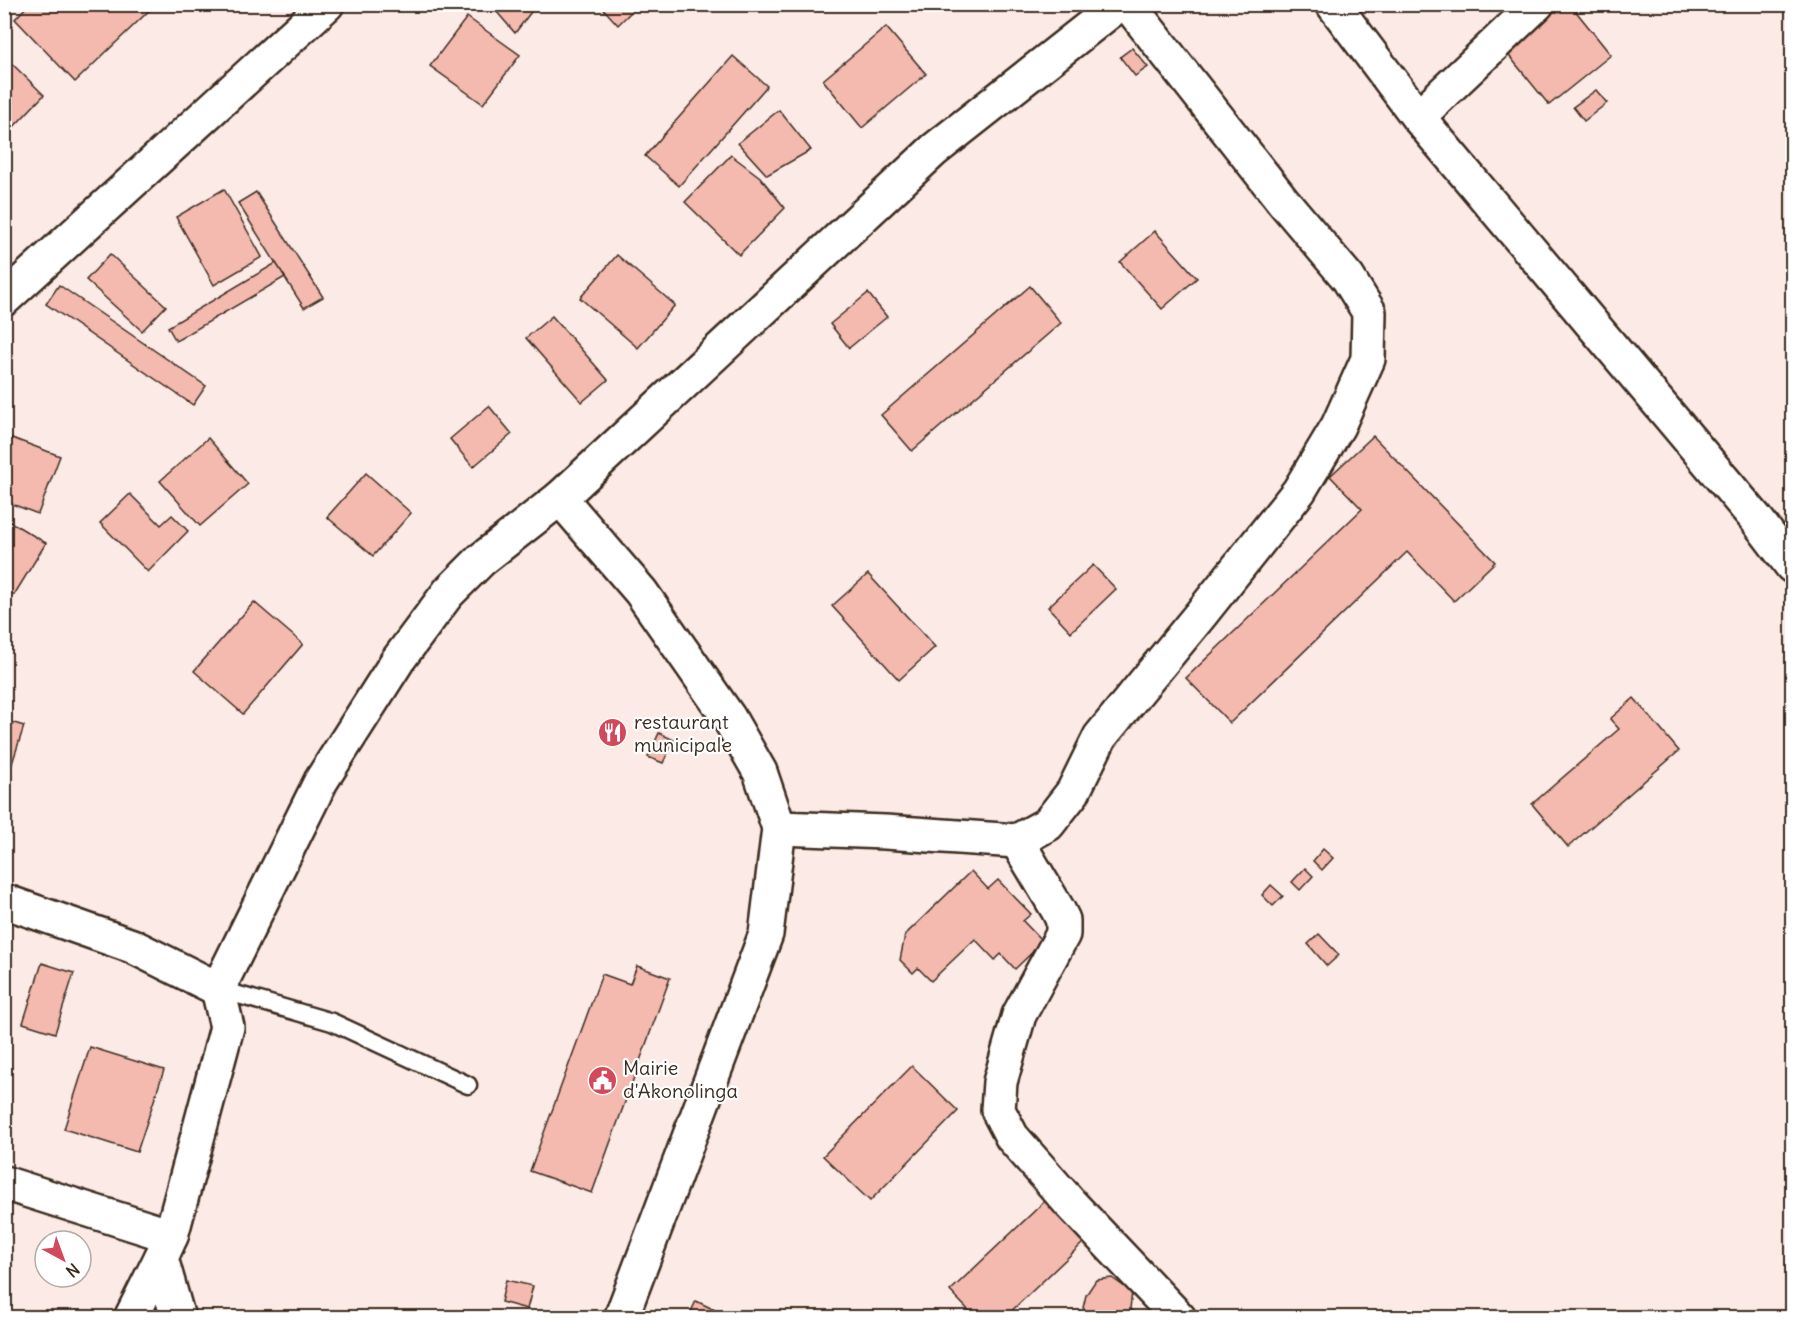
<svg xmlns="http://www.w3.org/2000/svg" width="1797" height="1322" viewBox="0 0 1797 1322" font-family="Delius,sans-serif">
  <rect width="100%" height="100%" fill="#fceae7"/>
  <filter id="ink" filterUnits="userSpaceOnUse"><feTurbulence type="fractalNoise" baseFrequency=".0167" numOctaves="2"/><feDisplacementMap in="SourceGraphic" scale="12" xChannelSelector="R" yChannelSelector="G"/><feConvolveMatrix kernelMatrix="1 2 1 2 8 2 1 2 1" color-interpolation-filters="sRGB"/></filter>
  <g filter="url(#ink)">
    <g fill="#f4b9af" stroke="#3b2a1e" stroke-width="1.5">
      <polygon points="29,4 156,4 75,82 15,19"/>
      <polygon points="490,4 537,4 515,33"/>
      <polygon points="599,4 639,4 618,25"/>
      <polygon points="1554,4 1570,4 1611,55 1549,105 1502,47"/>
      <polygon points="467,17 520,55 483,104 430,66"/>
      <polygon points="886,27 926,74 862,128 823,80"/>
      <polygon points="1132,48 1148,67 1135,76 1120,57"/>
      <polygon points="4,56 44,95 4,137"/>
      <polygon points="733,56 767,86 679,186 645,156"/>
      <polygon points="1596,90 1607,103 1584,121 1573,107"/>
      <polygon points="779,110 811,150 767,175 738,143"/>
      <polygon points="731,155 760,177 785,208 739,255 685,202"/>
      <polygon points="224,189 262,257 214,285 176,217"/>
      <polygon points="256,192 323,297 304,308 238,203"/>
      <polygon points="1155,231 1197,278 1162,309 1120,262"/>
      <polygon points="110,254 166,306 142,331 86,280"/>
      <polygon points="617,255 675,305 638,348 580,298"/>
      <polygon points="276,263 285,277 176,341 168,327"/>
      <polygon points="59,285 206,386 193,405 46,304"/>
      <polygon points="1030,286 1061,323 912,451 881,415"/>
      <polygon points="868,293 887,317 849,348 830,324"/>
      <polygon points="552,316 608,380 582,402 526,338"/>
      <polygon points="489,406 512,434 473,467 450,439"/>
      <polygon points="4,435 60,456 38,514 4,501"/>
      <polygon points="1373,436 1495,562 1454,601 1407,552 1230,723 1186,678 1362,509 1330,476"/>
      <polygon points="208,438 248,484 200,526 160,481"/>
      <polygon points="366,473 411,513 373,556 327,517"/>
      <polygon points="130,494 161,525 172,515 188,531 148,572 100,523"/>
      <polygon points="7,520 46,543 14,595 4,589 4,524"/>
      <polygon points="1093,565 1116,589 1071,632 1048,607"/>
      <polygon points="868,574 935,647 899,680 832,606"/>
      <polygon points="254,602 303,644 243,714 194,671"/>
      <polygon points="1634,698 1679,751 1568,847 1532,804 1619,729 1610,719"/>
      <polygon points="4,720 24,726 4,789"/>
      <polygon points="659,733 674,740 663,763 648,757"/>
      <polygon points="1323,849 1333,858 1322,870 1313,861"/>
      <polygon points="1305,868 1313,876 1300,890 1292,882"/>
      <polygon points="971,871 988,889 998,880 1031,914 1023,921 1043,942 1015,969 1001,954 995,960 975,939 931,981 918,968 913,973 900,960 905,935"/>
      <polygon points="1271,885 1283,896 1273,906 1262,895"/>
      <polygon points="1319,934 1339,955 1327,966 1308,944"/>
      <polygon points="42,963 74,973 55,1033 23,1023"/>
      <polygon points="637,966 670,978 592,1193 530,1171 602,974 630,984"/>
      <polygon points="90,1047 164,1070 137,1152 64,1129"/>
      <polygon points="912,1066 958,1111 870,1201 823,1156"/>
      <polygon points="1045,1201 1084,1242 1004,1318 976,1318 950,1291"/>
      <polygon points="1112,1278 1132,1292 1130,1309 1142,1318 1096,1318 1083,1308 1086,1295 1096,1280"/>
      <polygon points="506,1280 533,1286 527,1309 501,1302"/>
      <polygon points="696,1301 715,1310 712,1318 688,1318"/>
    </g>
    <g fill="none" stroke-linecap="round" stroke-linejoin="round">
      <defs>
        <polyline id="service" points="218,989 332,1022 468,1085"/>
        <g id="minor">
          <polyline points="1333,4 1418,117 1757,520 1792,566"/>
          <polyline points="1418,117 1537,4"/>
          <polyline points="4,299 327,4"/>
          <polyline points="560,498 641,592 729,718 760,772 779,828 766,934 621,1318"/>
          <polyline points="779,828 885,832 1017,841 1048,824 1073,792 1100,737 1201,614 1299,491 1338,426 1368,359 1369,312 1348,278 1283,201 1128,4"/>
          <polyline points="1017,841 1058,910 1063,920 1063,934 1019,1015 1000,1082 998,1110 1012,1137 1070,1203 1179,1318"/>
          <polyline points="4,901 132,946 218,989"/>
          <polyline points="4,1183 171,1236"/>
          <polyline points="131,1318 161,1258"/>
          <polyline points="178,1318 161,1258 171,1236 227,1027 218,989 321,781 398,660 448,593 481,560 560,498 934,150 1119,4"/>
        </g>
      </defs>
      <use href="#service" stroke="#3b2a1e" stroke-width="21"/>
      <use href="#minor" stroke="#3b2a1e" stroke-width="38"/>
      <use href="#service" stroke="#fff" stroke-width="16"/>
      <use href="#minor" stroke="#fff" stroke-width="33"/>
    </g>
  </g>
  <defs>
    <symbol id="restaurant-disc" viewBox="-11 -11 22 22"><circle r="9.5" fill="#d1495b" stroke="#fff"/><path d="M-5-6h1v4h1v-4h1v4h1v-4h1v5L-1.5 .5V6h-2V.5L-5-1ZM5-6V6H3V1.5H1.5Q1.5-4 5-6Z" fill="#fff"/></symbol>
    <symbol id="civic-disc" viewBox="-11 -11 22 22"><circle r="9.5" fill="#d1495b" stroke="#fff"/><path d="M-.6-6.5H3V-4.5H.6V-3L4-1V1h2V6H-6V1h2V-1L-.6-3ZM-1.2 2.5V6h2.4V2.5Z" fill="#fff"/></symbol>
  </defs>
  <g fill-rule="evenodd">
    <use href="#restaurant-disc" x="596" y="716" width="33" height="33"/>
    <use href="#civic-disc" x="586" y="1064" width="33" height="33"/>
  </g>
  <g text-anchor="middle" stroke-width="4.5" stroke-linejoin="round" paint-order="stroke">
    <g font-size="20" fill="#3b2a1e" stroke="#fff" text-anchor="start">
      <text x="634" y="729">restaurant<tspan x="634" dy="23">municipale</tspan></text>
      <text x="623" y="1075">Mairie<tspan x="623" dy="23">d'Akonolinga</tspan></text>
    </g>
  </g>
  <rect width="1797" height="1322" fill="none" stroke="#fff" stroke-width="24"/>
  <rect x="12" y="12" width="1773" height="1298" fill="none" stroke="#3b2a1e" stroke-width="2" filter="url(#ink)"/>
  <g transform="translate(63 1259) rotate(139)"><circle r="28" fill="#ffffff" stroke="#b1aaa5" stroke-width="1.5"/>
  <path d="M0-4.5L10 22L0 15L-10 22Z" fill="#d1495b"/>
  <text y="-9" font-size="16" font-weight="bold" text-anchor="middle" fill="#3b2a1e">N</text>
  </g>
</svg>
